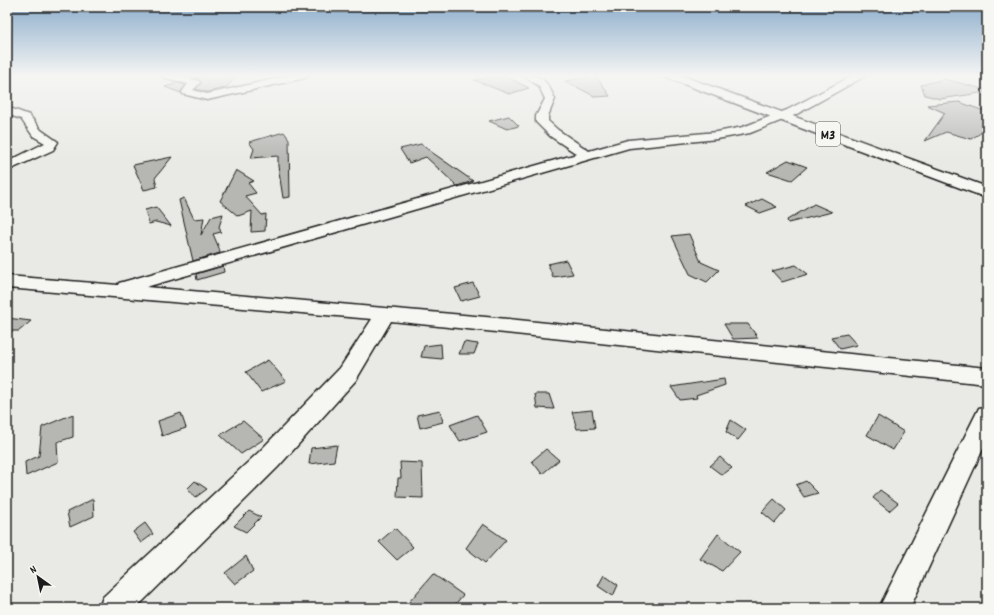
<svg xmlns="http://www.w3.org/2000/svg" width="994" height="615" viewBox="0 0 994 615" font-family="Dekko,sans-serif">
  <rect width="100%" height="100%" fill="#e9e9e5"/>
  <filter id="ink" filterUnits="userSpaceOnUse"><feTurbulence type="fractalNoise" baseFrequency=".025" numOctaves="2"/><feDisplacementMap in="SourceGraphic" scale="8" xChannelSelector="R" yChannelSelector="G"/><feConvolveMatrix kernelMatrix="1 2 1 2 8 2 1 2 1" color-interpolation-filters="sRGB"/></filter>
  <g filter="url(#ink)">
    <g fill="#b6b6b3" stroke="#1c1c1c">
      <polygon points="203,75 237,75 226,88 207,92 196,89 201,82 199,80 194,78"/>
      <polygon points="503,75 529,88 509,94 474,80"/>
      <polygon points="596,76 610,96 596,97 565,81"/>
      <polygon points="944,79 987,90 987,92 940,99 925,95 921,85"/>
      <polygon points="178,83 185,85 181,93 165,87"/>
      <polygon points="959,102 987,112 987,129 971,139 946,132 925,141 945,113 927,105"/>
      <polygon points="509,116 519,126 507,129 489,121"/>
      <polygon points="284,132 289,139 290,197 283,198 278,166 278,156 251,158 254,149 249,142"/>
      <polygon points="421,144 430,151 473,181 457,186 426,157 409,163 400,149"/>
      <polygon points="172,157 155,178 157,187 144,190 133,165"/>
      <polygon points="788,160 807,167 792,180 767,172"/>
      <polygon points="236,170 254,181 248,183 256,193 245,196 262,215 266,214 265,231 251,232 252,211 238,216 220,201"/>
      <polygon points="184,198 194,219 204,218 201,235 211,217 223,214 219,227 221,232 213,234 219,248 220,253 193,261 179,200"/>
      <polygon points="762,199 777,207 760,213 746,206"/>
      <polygon points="814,204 832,212 788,223 787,220"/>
      <polygon points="156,207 171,226 156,222 149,224 145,210"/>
      <polygon points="689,234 701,262 719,270 707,282 690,274 672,236"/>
      <polygon points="566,260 573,274 553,277 548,264"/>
      <polygon points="796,265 808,274 782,282 772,271"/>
      <polygon points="223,266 224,272 197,280 196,274"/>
      <polygon points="473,283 480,296 461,301 455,288"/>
      <polygon points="7,318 31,321 19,331 7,331"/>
      <polygon points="724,324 748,324 758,338 733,339"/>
      <polygon points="847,334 857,345 840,349 831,337"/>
      <polygon points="464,342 478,344 474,354 459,354"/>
      <polygon points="441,344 442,359 421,357 424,346"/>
      <polygon points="268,360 286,381 261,392 246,372"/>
      <polygon points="724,379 725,385 696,395 697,398 680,400 671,387"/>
      <polygon points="535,394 549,394 554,409 537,408"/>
      <polygon points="440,410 443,422 420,428 417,415"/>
      <polygon points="592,410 595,428 577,429 572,412"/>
      <polygon points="181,413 186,428 162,436 158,421"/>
      <polygon points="73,414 73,437 57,442 58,462 26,476 25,462 39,456 42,427"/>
      <polygon points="477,415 487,432 460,441 450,425"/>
      <polygon points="878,416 904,432 893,450 867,435"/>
      <polygon points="731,420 746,430 738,440 726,432"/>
      <polygon points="243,421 264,439 241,454 220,435"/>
      <polygon points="337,445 334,461 309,464 311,448"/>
      <polygon points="546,449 559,460 542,474 532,461"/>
      <polygon points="720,457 732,468 722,475 710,466"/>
      <polygon points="400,462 422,463 423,498 397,497 398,478 401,478"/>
      <polygon points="195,481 207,489 196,497 187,489"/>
      <polygon points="806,481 818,493 804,497 796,485"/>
      <polygon points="880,490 898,503 889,511 873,498"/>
      <polygon points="93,499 94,516 70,527 67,512"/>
      <polygon points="774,499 786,510 775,523 762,512"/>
      <polygon points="249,511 261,517 246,532 234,526"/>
      <polygon points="145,523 153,534 141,543 133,532"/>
      <polygon points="483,524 506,540 485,563 466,548"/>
      <polygon points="395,528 413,547 397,560 379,542"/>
      <polygon points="718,534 740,552 722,571 700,559"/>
      <polygon points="246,556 253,571 235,584 225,573"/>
      <polygon points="433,574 463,595 452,608 416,608 409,602"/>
      <polygon points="604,575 618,585 613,596 598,586"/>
    </g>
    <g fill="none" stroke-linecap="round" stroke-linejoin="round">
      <defs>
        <g id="minor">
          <polygon points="161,75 177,75 199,81 200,83 193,90 207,94 292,75 310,75 305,78 207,100 183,94 182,92 188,84 163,77"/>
          <path d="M 523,75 C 544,75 547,82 555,99 L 548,116 L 548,121 L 558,130 L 589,151 L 628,140 L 717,132 L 743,127 L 787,110 L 854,75 L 867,75 L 795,115 L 750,133 L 717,139 L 629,148 L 146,287 L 497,318 L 987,368 L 987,384 L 391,321 L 356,380 L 278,467 L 136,608 L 99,608 L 103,597 L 260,451 L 340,368 L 372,319 L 7,288 L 7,276 L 118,285 L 119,283 L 577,154 L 550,136 L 536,122 L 536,116 L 545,99 L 539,86 Z"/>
          <polygon points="7,107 29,115 41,130 58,142 53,150 7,171 7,162 45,143 33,136 21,119 7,114"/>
          <polygon points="987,406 987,440 910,608 879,608 979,408"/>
        </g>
        <polygon id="major" points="663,75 680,75 987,187 987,198 665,77"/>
      </defs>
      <use href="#minor" stroke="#1c1c1c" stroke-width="3"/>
      <use href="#major" stroke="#1c1c1c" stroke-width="3"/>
      <use href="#minor" fill="#f6f6f2" fill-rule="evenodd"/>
      <use href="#major" fill="#f6f6f2" fill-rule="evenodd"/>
    </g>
  </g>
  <linearGradient id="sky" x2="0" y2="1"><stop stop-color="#8cadcc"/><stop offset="0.47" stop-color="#f5f5f3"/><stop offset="1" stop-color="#f5f5f3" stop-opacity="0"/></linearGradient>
  <rect width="994" height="161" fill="url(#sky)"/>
  <g text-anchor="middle" stroke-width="4" stroke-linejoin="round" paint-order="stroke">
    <rect fill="#f6f6f2" stroke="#5d5d5c" stroke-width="1" x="816" y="122" width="24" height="24" rx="3"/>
    <g font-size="14" font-weight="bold" fill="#1c1c1c">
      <text x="828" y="139">M3</text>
    </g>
  </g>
  <rect width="994" height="615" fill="none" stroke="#f6f6f2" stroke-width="24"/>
  <rect x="12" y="12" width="970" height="591" fill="none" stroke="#1c1c1c" stroke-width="1.5" filter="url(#ink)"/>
  <g transform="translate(38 577) rotate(327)" stroke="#f6f6f2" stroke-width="3" paint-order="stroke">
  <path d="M0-3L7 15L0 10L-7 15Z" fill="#1c1c1c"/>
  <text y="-6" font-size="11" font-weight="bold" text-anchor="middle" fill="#1c1c1c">N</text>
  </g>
</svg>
